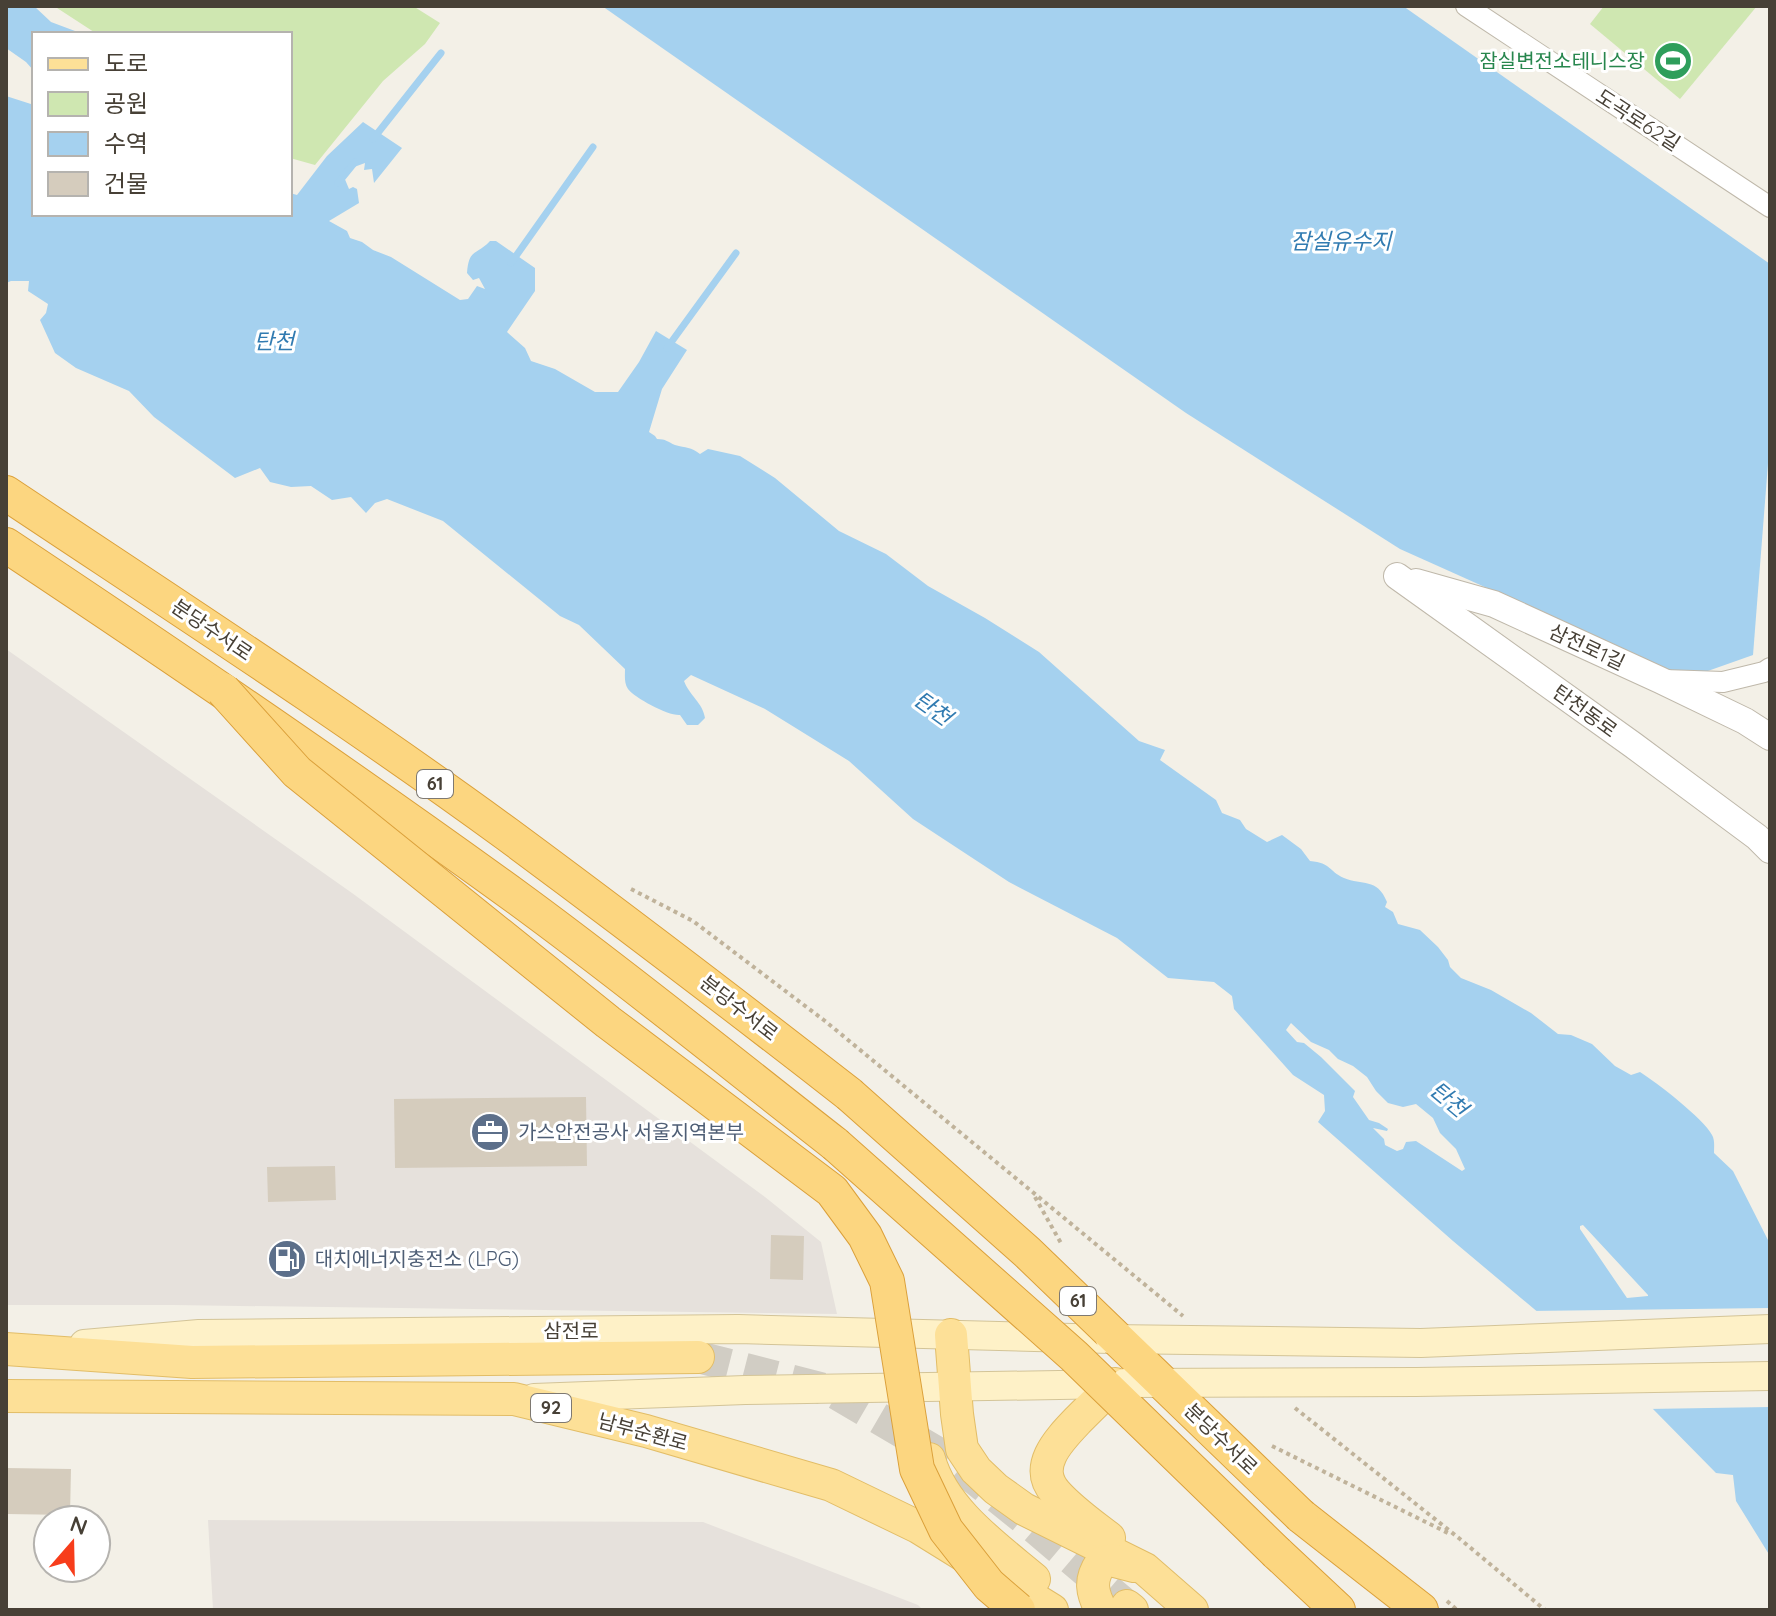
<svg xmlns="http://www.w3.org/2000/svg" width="1776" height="1616" viewBox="0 0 1776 1616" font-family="Quicksand,'Noto Sans KR',sans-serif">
  <rect width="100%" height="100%" fill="#f3f0e7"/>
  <g fill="#e6e1dc">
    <polygon points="6,649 352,893 765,1197 821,1242 837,1314 173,1305 6,1305"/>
    <polygon points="208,1520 703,1522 918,1605 923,1610 213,1610"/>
  </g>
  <g fill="#cfe7b1">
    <polygon points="54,6 413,6 440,23 425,44 383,81 315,165 290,158 290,34 97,34"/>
    <polygon points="1604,6 1757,6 1680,99 1590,24"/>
  </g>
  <g fill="#a5d1ef" fill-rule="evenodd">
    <polygon points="6,6 34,6 51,22 83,34 34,34 34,71 26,62 6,48"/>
    <polygon points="602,6 1403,6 1770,264 1770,438 1753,655 1688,678 1400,549 1186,413"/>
    <path d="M 6,96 L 34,105 L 34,214 L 290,214 L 290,193 L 297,195 L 327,156 L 363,122 L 402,148 L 374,183 L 372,169 L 364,170 L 365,163 L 346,170 L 344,177 L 349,189 L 353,187 L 357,189 L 359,203 L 329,221 L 347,231 L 350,238 L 362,242 L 373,250 L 391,257 L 460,300 L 468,299 L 477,286 L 485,289 L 479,278 L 473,280 L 467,273 C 469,248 476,256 490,241 L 496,241 L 535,268 L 535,291 L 507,332 L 525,348 L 531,361 L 555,369 L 595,392 L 618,392 L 639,362 L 656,331 L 687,350 L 662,389 L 649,432 L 655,436 L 657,439 C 666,439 668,442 675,445 C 686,448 691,447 700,454 L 708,449 L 740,456 L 775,478 L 839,531 L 886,554 L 928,586 L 985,618 L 1039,652 L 1139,741 L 1165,750 L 1160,760 L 1216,800 L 1222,813 L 1240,820 L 1246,829 L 1267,842 L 1282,835 L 1301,849 L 1310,861 C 1332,863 1328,871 1344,878 C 1362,886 1377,877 1387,902 L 1385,907 L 1393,912 L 1398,924 L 1420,930 L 1438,947 L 1448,960 L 1450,967 L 1461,978 L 1491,990 L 1531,1013 L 1558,1034 L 1571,1035 L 1592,1044 L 1615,1066 L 1631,1075 L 1640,1072 C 1656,1082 1704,1119 1712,1135 C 1715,1140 1714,1147 1714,1153 L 1733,1171 L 1770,1244 L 1770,1556 L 1736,1501 L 1733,1475 L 1716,1473 L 1652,1408 L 1453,1241 L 1318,1122 L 1325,1111 L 1324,1095 L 1293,1075 L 1234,1009 L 1232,996 L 1214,982 L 1168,978 L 1117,938 L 1009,882 L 913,819 L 849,761 L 765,709 L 691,675 L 684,681 C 689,695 703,703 705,718 L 698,725 L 687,725 L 680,715 C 668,716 635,698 628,689 C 624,683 625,676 625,669 L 579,625 L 560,616 L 443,521 L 387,499 L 375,503 L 366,513 L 351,497 L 332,500 L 311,486 L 291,487 L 270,482 L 260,468 L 235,478 L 154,417 L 129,391 L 76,368 L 55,353 L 40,320 L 46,313 L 48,304 L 28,291 L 29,281 L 11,281 L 6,283 ZM 1291,1023 L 1311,1042 L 1329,1050 L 1338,1059 L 1353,1066 L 1367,1077 L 1376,1091 L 1388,1103 L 1403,1107 L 1416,1104 L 1433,1118 L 1440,1133 L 1456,1149 L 1465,1169 L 1462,1171 L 1416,1141 L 1406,1142 L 1403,1149 L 1397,1151 L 1385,1145 L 1384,1139 L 1373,1128 L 1387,1131 L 1388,1129 L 1379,1123 L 1369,1120 L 1353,1097 L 1355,1091 L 1321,1057 L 1304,1043 L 1297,1042 L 1286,1030 ZM 1583,1225 L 1648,1295 L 1648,1296 L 1627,1298 L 1580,1229 L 1580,1226 Z"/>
  </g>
  <polygon fill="#f3f0e7" points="1770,1308 1770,1407 1647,1409 1529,1311"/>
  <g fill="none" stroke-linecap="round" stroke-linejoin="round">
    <g stroke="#a5d1ef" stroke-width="7">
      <polyline points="373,139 441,53"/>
      <polyline points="338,183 355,162"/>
      <polyline points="511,263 593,147"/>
      <polyline points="667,348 736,253"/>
    </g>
  </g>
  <g fill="#d5ccbd">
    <polygon points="586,1097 587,1166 395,1168 394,1099"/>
    <polygon points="335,1166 336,1200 268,1202 267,1167"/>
    <polygon points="771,1235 804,1236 803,1280 770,1279"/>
    <polygon points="6,1468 71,1469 70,1515 6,1514"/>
  </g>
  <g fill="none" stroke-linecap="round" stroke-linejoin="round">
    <polyline stroke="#d1cdc4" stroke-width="32" stroke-dasharray="32 16" stroke-linecap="butt" points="698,1357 832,1391 955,1463 1028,1522 1127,1606"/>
    <defs>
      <g id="minor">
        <polyline points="1466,6 1770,207"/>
        <polyline points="1664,680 1723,682 1764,672 1770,668"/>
      </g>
      <g id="tertiary">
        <polyline points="1397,576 1633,745 1757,837 1770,850"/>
        <polyline points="1416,582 1494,604 1660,680 1745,721 1770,737"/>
      </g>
      <g id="secondary">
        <polyline points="84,1344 199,1334 738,1329 1110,1339"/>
        <polyline points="534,1398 745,1390 1117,1384"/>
      </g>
      <g id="primary">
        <polyline points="951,1335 957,1414 962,1449 976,1470 996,1489 1024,1509 1145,1569 1192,1610"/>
        <polyline points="6,1349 192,1362 698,1357"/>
        <polyline points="6,1396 514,1399 646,1431 831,1485 918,1527 1052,1610"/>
        <path d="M 929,1459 C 943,1510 996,1547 1034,1579"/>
        <path d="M 1109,1538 C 1091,1524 1071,1510 1056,1493 C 1032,1466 1060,1439 1079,1419 C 1091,1407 1103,1395 1115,1384"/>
        <polyline points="1127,1606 1132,1610"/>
        <path d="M 1101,1610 C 1092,1593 1089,1580 1101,1563 L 1111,1560 L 1134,1566"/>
      </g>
      <g id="trunk">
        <path d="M 6,493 C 174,605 344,715 507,834 C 622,919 736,1006 849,1094"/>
        <path d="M 6,545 C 179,660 351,777 519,899 C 627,978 730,1062 835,1144"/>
        <polyline points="1301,1516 1421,1610"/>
        <polyline points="1277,1553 1338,1610"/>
      </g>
    </defs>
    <use href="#minor" stroke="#bfb8aa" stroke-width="22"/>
    <use href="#tertiary" stroke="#bfb8aa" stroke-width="28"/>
    <use href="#secondary" stroke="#d3c498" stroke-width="30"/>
    <use href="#primary" stroke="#e2bd67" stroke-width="34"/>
    <use href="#trunk" stroke="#dba03a" stroke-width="36"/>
    <g stroke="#c0b39b" stroke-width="4" stroke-dasharray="4 4" stroke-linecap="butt">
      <polyline points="631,889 693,921 825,1021 1183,1316"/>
      <polyline points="1035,1197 1062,1245"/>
      <polyline points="1295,1408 1460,1539 1545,1610"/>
      <polyline points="1272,1446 1450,1534"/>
      <polyline points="1447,1601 1457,1610"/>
    </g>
    <use href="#minor" stroke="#fff" stroke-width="20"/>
    <use href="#tertiary" stroke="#fff" stroke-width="26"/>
    <use href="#secondary" stroke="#fef1c7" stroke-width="28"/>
    <use href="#primary" stroke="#fde097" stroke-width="32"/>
    <use href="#trunk" stroke="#fcd680" stroke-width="34"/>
    <defs>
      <g id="secondary-bridge">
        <polyline points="1110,1339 1421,1343 1770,1329"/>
        <polyline points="1125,1383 1416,1382 1770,1376"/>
      </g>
      <g id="trunk-bridge">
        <polyline points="223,690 297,772 608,1022 832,1191 865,1236 887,1281 917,1469 946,1530 989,1585 1018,1610"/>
        <polyline points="849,1094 1027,1252 1301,1516"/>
        <polyline points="835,1144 1074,1356 1277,1553"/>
      </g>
    </defs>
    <use href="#secondary-bridge" stroke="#d3c498" stroke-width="30" stroke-linecap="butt"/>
    <use href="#trunk-bridge" stroke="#dba03a" stroke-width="36" stroke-linecap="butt"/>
    <use href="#secondary-bridge" stroke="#fef1c7" stroke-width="28"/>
    <use href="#trunk-bridge" stroke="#fcd680" stroke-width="34"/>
  </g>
  <defs>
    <symbol id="stadium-disc" viewBox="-11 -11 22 22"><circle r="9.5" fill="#2e9e5b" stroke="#fff"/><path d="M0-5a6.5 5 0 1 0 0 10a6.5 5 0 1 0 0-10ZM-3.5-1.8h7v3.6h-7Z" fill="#fff"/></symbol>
    <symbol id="office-disc" viewBox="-11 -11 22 22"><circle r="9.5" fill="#5c6f8a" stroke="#fff"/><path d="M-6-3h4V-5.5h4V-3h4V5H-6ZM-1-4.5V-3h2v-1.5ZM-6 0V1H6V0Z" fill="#fff"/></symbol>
    <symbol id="fuel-disc" viewBox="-11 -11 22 22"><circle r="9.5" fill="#5c6f8a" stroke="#fff"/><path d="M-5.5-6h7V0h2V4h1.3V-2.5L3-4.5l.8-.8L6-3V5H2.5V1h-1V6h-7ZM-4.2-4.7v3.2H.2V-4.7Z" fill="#fff"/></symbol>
  </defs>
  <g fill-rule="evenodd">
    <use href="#stadium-disc" x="1651" y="39" width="44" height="44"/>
    <use href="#office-disc" x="468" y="1110" width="44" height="44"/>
    <use href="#fuel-disc" x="265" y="1237" width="44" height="44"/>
  </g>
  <g text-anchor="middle" stroke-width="6" stroke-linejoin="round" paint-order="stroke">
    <g fill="#fff" stroke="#7e7972" stroke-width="2">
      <rect x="417" y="770" width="36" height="28" rx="6"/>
      <rect x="1060" y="1287" width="36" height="28" rx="6"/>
      <rect x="531" y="1394" width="40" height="28" rx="6"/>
    </g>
    <g font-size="18" font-weight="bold" fill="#474036">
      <text x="435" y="790">61</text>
      <text x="1078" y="1307">61</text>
      <text x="551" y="1414">92</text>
    </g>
    <g font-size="20" fill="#27864d" stroke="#fff" text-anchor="end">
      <text x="1645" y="68">잠실변전소테니스장</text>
    </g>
    <g font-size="20" fill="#474036" stroke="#fff">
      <text transform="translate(1638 120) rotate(33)" y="7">도곡로62길</text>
      <text transform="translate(212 630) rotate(34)" y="7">분당수서로</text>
      <text transform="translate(1587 647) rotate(25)" y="7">삼전로1길</text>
      <text transform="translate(1585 711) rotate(36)" y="7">탄천동로</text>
      <text transform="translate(739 1008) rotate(38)" y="7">분당수서로</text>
      <text x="571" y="1338">삼전로</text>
      <text transform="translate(643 1432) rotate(15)" y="7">남부순환로</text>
      <text transform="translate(1221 1439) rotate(44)" y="7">분당수서로</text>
    </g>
    <g font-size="20" fill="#4e5e75" stroke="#fff" text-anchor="start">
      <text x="518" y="1139">가스안전공사 서울지역본부</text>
      <text x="315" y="1266">대치에너지충전소 (LPG)</text>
    </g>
    <g font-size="22" font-style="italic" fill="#317bb1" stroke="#fff">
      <text x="1341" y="249">잠실유수지</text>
      <text x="274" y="349">탄천</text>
      <text transform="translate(933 708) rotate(36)" y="8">탄천</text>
      <text transform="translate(1449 1099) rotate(40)" y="8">탄천</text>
    </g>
  </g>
  <rect width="1776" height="1616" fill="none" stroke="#474036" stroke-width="16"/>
  <rect x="32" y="32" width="260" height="184" fill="#ffffff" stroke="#b5b3af" stroke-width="2"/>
  <rect x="48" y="58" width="40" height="12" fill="#fde097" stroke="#b5b3af" stroke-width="2"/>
  <text x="104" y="72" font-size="24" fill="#474036">도로</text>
  <rect x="48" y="92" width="40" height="24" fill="#cfe7b1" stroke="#b5b3af" stroke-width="2"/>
  <text x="104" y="112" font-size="24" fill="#474036">공원</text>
  <rect x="48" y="132" width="40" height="24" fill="#a5d1ef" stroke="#b5b3af" stroke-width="2"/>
  <text x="104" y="152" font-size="24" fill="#474036">수역</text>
  <rect x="48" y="172" width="40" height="24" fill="#d5ccbd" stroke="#b5b3af" stroke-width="2"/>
  <text x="104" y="192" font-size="24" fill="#474036">건물</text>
  <g transform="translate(72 1544) rotate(20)"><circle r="38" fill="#ffffff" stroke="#b5b3af" stroke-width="2"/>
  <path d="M0-6L14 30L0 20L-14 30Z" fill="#f73d1b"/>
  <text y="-12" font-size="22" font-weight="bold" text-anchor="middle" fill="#474036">N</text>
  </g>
</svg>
